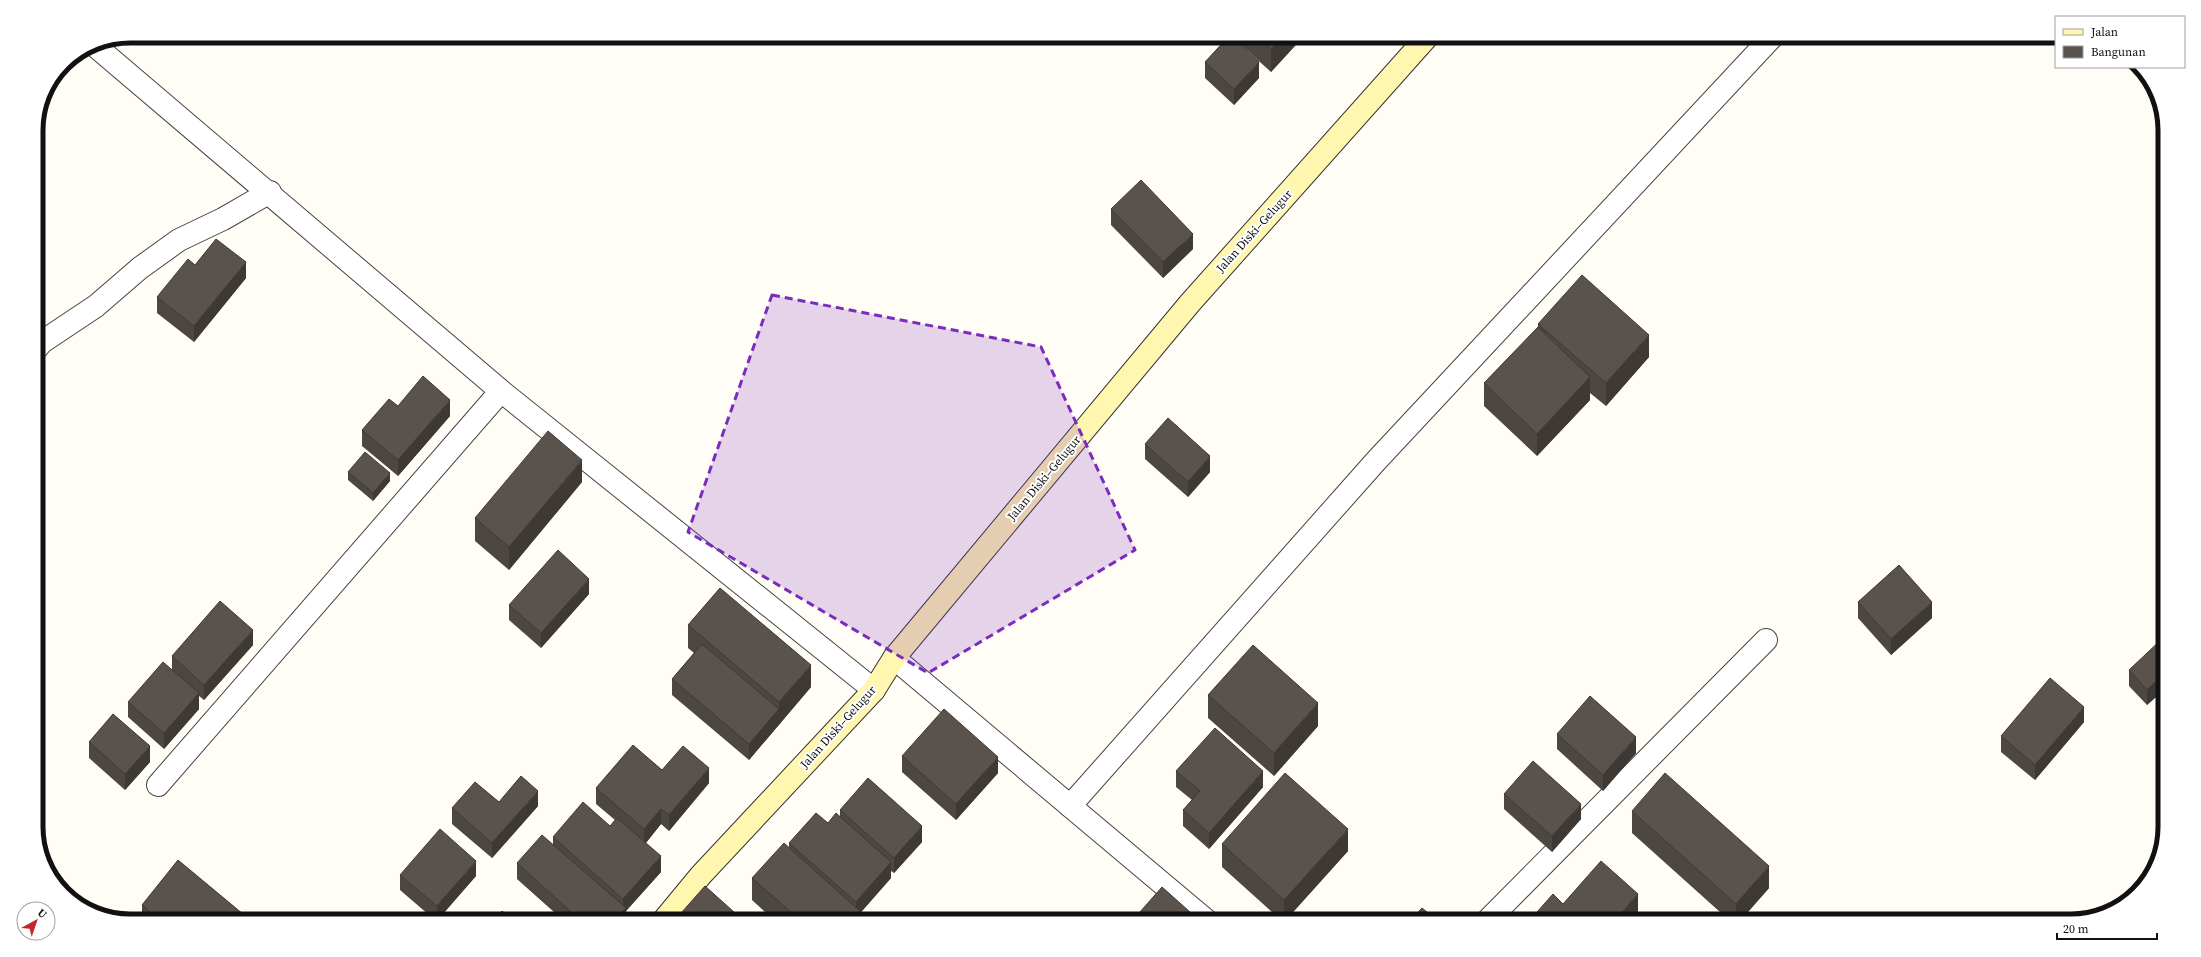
<svg xmlns="http://www.w3.org/2000/svg" width="2201" height="957" viewBox="0 0 2201 957" font-family="'Source Serif 4',serif">
  <rect width="100%" height="100%" fill="#fffdf5"/>
  <g fill="none" stroke-linecap="round" stroke-linejoin="round">
    <defs>
      <g id="minor">
        <polyline points="93,44 501,391 874,690"/>
        <polyline points="36,349 42,342 96,306 140,268 179,240 223,219 270,192"/>
        <polyline points="894,658 1207,921"/>
        <polyline points="158,785 501,391"/>
        <polyline points="1070,806 1376,461 1773,36"/>
        <polyline points="1487,921 1766,640"/>
      </g>
      <polyline id="secondary" points="663,921 701,875 874,690 894,658 1190,303 1428,36"/>
    </defs>
    <use href="#minor" stroke="#444" stroke-width="24"/>
    <use href="#secondary" stroke="#333" stroke-width="24"/>
    <use href="#minor" stroke="#fff" stroke-width="22"/>
    <use href="#secondary" stroke="#fff6b0" stroke-width="22"/>
  </g>
  <g fill="#4d4742">
    <polygon points="1231,36 1304,36 1271,72"/>
    <polygon points="1205,62 1259,78 1234,105 1205,78"/>
    <polygon points="1111,209 1193,249 1163,278 1111,225"/>
    <polygon points="195,265 246,278 194,342 157,313 157,297"/>
    <polygon points="1538,324 1649,357 1606,406 1590,393 1590,400 1537,456 1484,406 1484,383 1538,328"/>
    <polygon points="398,406 450,416 398,476 362,446 362,430"/>
    <polygon points="1145,444 1210,472 1188,497 1145,459"/>
    <polygon points="348,472 390,481 373,501 348,480"/>
    <polygon points="582,482 509,570 475,541 475,518"/>
    <polygon points="589,594 541,648 509,620 509,605"/>
    <polygon points="1858,602 1932,618 1891,655 1858,618"/>
    <polygon points="688,625 811,687 749,760 672,695 672,679 694,653 688,648"/>
    <polygon points="2165,638 2165,689 2147,705 2129,686 2129,670"/>
    <polygon points="253,645 204,700 199,696 199,709 164,749 128,717 128,702 172,669 172,656"/>
    <polygon points="1208,695 1318,726 1274,776 1208,718"/>
    <polygon points="2084,722 2035,780 2001,752 2001,736"/>
    <polygon points="1557,734 1636,753 1603,791 1557,749"/>
    <polygon points="89,742 150,762 125,790 89,758"/>
    <polygon points="902,756 998,773 956,820 902,772"/>
    <polygon points="662,770 709,783 669,831 661,824 646,843 661,872 626,911 626,921 564,921 517,879 517,863 553,844 553,837 610,826 615,820 596,804 596,788"/>
    <polygon points="1176,771 1263,787 1209,849 1183,826 1183,810 1192,800 1176,787"/>
    <polygon points="1504,794 1581,819 1552,852 1504,809"/>
    <polygon points="538,806 492,858 452,824 452,808"/>
    <polygon points="840,810 922,842 894,873 891,871 891,878 861,912 871,921 775,921 752,900 752,878 789,848 789,843 828,823 840,816"/>
    <polygon points="1632,811 1769,888 1740,921 1730,921 1632,833"/>
    <polygon points="1222,844 1348,851 1285,921 1282,921 1222,867"/>
    <polygon points="400,875 476,876 436,921 400,890"/>
    <polygon points="142,905 243,921 142,921"/>
  </g>
  <g fill="#3f3936">
    <polygon points="1283,36 1304,36 1271,72 1271,49"/>
    <polygon points="1259,62 1259,78 1234,105 1234,89"/>
    <polygon points="1193,234 1193,249 1163,278 1163,262"/>
    <polygon points="246,262 246,278 194,342 194,326"/>
    <polygon points="1649,335 1649,357 1606,406 1606,383"/>
    <polygon points="1590,377 1590,400 1537,456 1537,434"/>
    <polygon points="450,400 450,416 398,476 398,460"/>
    <polygon points="1210,456 1210,472 1188,497 1188,482"/>
    <polygon points="582,460 582,482 509,570 509,547"/>
    <polygon points="390,473 390,481 373,501 373,493"/>
    <polygon points="589,579 589,594 541,648 541,633"/>
    <polygon points="1932,602 1932,618 1891,655 1891,639"/>
    <polygon points="253,630 253,645 204,700 204,685"/>
    <polygon points="811,665 811,687 749,760 749,744 779,709 779,702"/>
    <polygon points="2165,673 2165,689 2147,705 2147,690"/>
    <polygon points="199,693 199,709 164,749 164,733"/>
    <polygon points="1318,703 1318,726 1274,776 1274,753"/>
    <polygon points="2084,707 2084,722 2035,780 2035,765"/>
    <polygon points="1636,737 1636,753 1603,791 1603,775"/>
    <polygon points="150,746 150,762 125,790 125,774"/>
    <polygon points="998,757 998,773 956,820 956,804"/>
    <polygon points="709,768 709,783 669,831 669,815"/>
    <polygon points="1263,771 1263,787 1209,849 1209,833"/>
    <polygon points="538,791 538,806 492,858 492,843"/>
    <polygon points="1581,804 1581,819 1552,852 1552,836"/>
    <polygon points="661,809 661,824 644,845 644,829"/>
    <polygon points="922,826 922,842 894,873 894,858"/>
    <polygon points="1348,829 1348,851 1285,921 1284,921 1284,900"/>
    <polygon points="661,856 661,872 626,911 626,921 614,921 623,912 623,899"/>
    <polygon points="476,861 476,876 437,921 437,906"/>
    <polygon points="891,862 891,878 856,918 856,902"/>
    <polygon points="1769,866 1769,888 1740,921 1736,921 1736,904"/>
    <polygon points="1638,894 1638,917 1634,921 1614,921"/>
    <polygon points="1190,912 1190,921 1182,921"/>
    <polygon points="243,914 243,921 237,921"/>
  </g>
  <g fill="#5a524d" stroke="#3f3936">
    <polygon points="1229,36 1231,36 1259,62 1234,89 1205,62"/>
    <polygon points="1256,36 1283,36 1271,49"/>
    <polygon points="1141,180 1193,234 1163,262 1111,209"/>
    <polygon points="216,239 246,262 194,326 157,297 188,259 195,265"/>
    <polygon points="1582,275 1649,335 1606,383 1538,324"/>
    <polygon points="1538,327 1590,377 1537,434 1484,383"/>
    <polygon points="423,376 450,400 398,460 362,430 389,399 398,406"/>
    <polygon points="1168,418 1210,456 1188,482 1145,444"/>
    <polygon points="548,431 582,460 509,547 475,518"/>
    <polygon points="365,452 390,473 373,493 348,472"/>
    <polygon points="558,550 589,579 541,633 509,605"/>
    <polygon points="1899,565 1932,602 1891,639 1858,602"/>
    <polygon points="720,588 811,665 779,702 688,625"/>
    <polygon points="220,601 253,630 204,685 172,656"/>
    <polygon points="2164,637 2165,638 2165,673 2147,690 2129,670"/>
    <polygon points="702,644 779,709 749,744 672,679"/>
    <polygon points="1253,645 1318,703 1274,753 1208,695"/>
    <polygon points="163,662 199,693 164,733 128,702"/>
    <polygon points="2050,678 2084,707 2035,765 2001,736"/>
    <polygon points="1590,696 1636,737 1603,775 1557,734"/>
    <polygon points="944,709 998,757 956,804 902,756"/>
    <polygon points="113,714 150,746 125,774 89,742"/>
    <polygon points="1215,728 1263,771 1209,833 1183,810 1200,791 1176,771"/>
    <polygon points="633,745 662,770 683,746 709,768 669,815 661,809 644,829 596,788"/>
    <polygon points="1533,761 1581,804 1552,836 1504,794"/>
    <polygon points="1285,773 1348,829 1284,900 1222,844"/>
    <polygon points="1665,773 1769,866 1736,904 1632,811"/>
    <polygon points="521,776 538,791 492,843 452,808 475,782 499,802"/>
    <polygon points="868,778 922,826 894,858 840,810"/>
    <polygon points="583,802 610,826 617,818 661,856 623,899 553,837"/>
    <polygon points="816,813 828,823 836,813 891,862 856,902 789,843"/>
    <polygon points="440,829 476,861 437,906 400,875"/>
    <polygon points="542,835 626,908 614,921 581,921 517,863"/>
    <polygon points="784,843 871,921 801,921 752,878"/>
    <polygon points="178,860 243,914 237,921 183,921 180,918 178,921 161,921 142,905"/>
    <polygon points="1601,861 1638,894 1614,921 1529,921 1553,894 1563,904"/>
    <polygon points="705,886 744,921 674,921"/>
    <polygon points="1162,887 1190,912 1182,921 1132,921"/>
    <polygon points="2118,900 2124,904 2123,905 2113,908"/>
    <polygon points="1422,908 1438,921 1410,921"/>
    <polygon points="502,911 514,921 494,921"/>
    <polygon points="394,914 401,921 388,921"/>
  </g>
  <path fill="#7b2cbf" fill-opacity="0.2" stroke="#7b2cbf" stroke-width="3" stroke-dasharray="8 5" stroke-linejoin="round" d="M 772,295 L 1041,347 L 1135,550 L 928,673 L 688,532 Z"/>
  <g text-anchor="middle" stroke-width="4" stroke-linejoin="round" paint-order="stroke">
    <g font-size="12" fill="#111" stroke="#fff">
      <text transform="translate(1254 231) rotate(-48)" y="4">Jalan Diski–Gelugur</text>
      <text transform="translate(1044 478) rotate(-50)" y="4">Jalan Diski–Gelugur</text>
      <text transform="translate(838 727) rotate(-48)" y="4">Jalan Diski–Gelugur</text>
    </g>
  </g>
  <path d="M0 0H2201V957H0ZM130 43H2071A87 87 0 0 1 2158 130V827A87 87 0 0 1 2071 914H130A87 87 0 0 1 43 827V130A87 87 0 0 1 130 43Z" fill="#fff" fill-rule="evenodd"/>
  <path fill="none" stroke="#111" stroke-width="5" d="M130 43H2071A87 87 0 0 1 2158 130V827A87 87 0 0 1 2071 914H130A87 87 0 0 1 43 827V130A87 87 0 0 1 130 43Z"/>
  <rect x="2055" y="16" width="130" height="52" fill="#ffffff" stroke="#a0a0a0"/>
  <rect x="2063" y="29" width="20" height="6" fill="#fff6b0" stroke="#a0a0a0"/>
  <text x="2091" y="36" font-size="12" fill="#111111">Jalan</text>
  <rect x="2063" y="46" width="20" height="12" fill="#5a524d" stroke="#a0a0a0"/>
  <text x="2091" y="56" font-size="12" fill="#111111">Bangunan</text>
  <g transform="translate(36 921) rotate(40)"><circle r="19" fill="#ffffff" stroke="#a0a0a0"/>
  <path d="M0-3L7 15L0 10L-7 15Z" fill="#c4262e"/>
  <text y="-6" font-size="11" font-weight="bold" text-anchor="middle" fill="#111111">U</text>
  </g>
  <path d="M2057 933v6h100v-6" fill="none" stroke="#111111" stroke-width="2"/>
  <text x="2063" y="933" font-size="12" fill="#111111" stroke="#ffffff" stroke-width="3" paint-order="stroke">20 m</text>
</svg>
